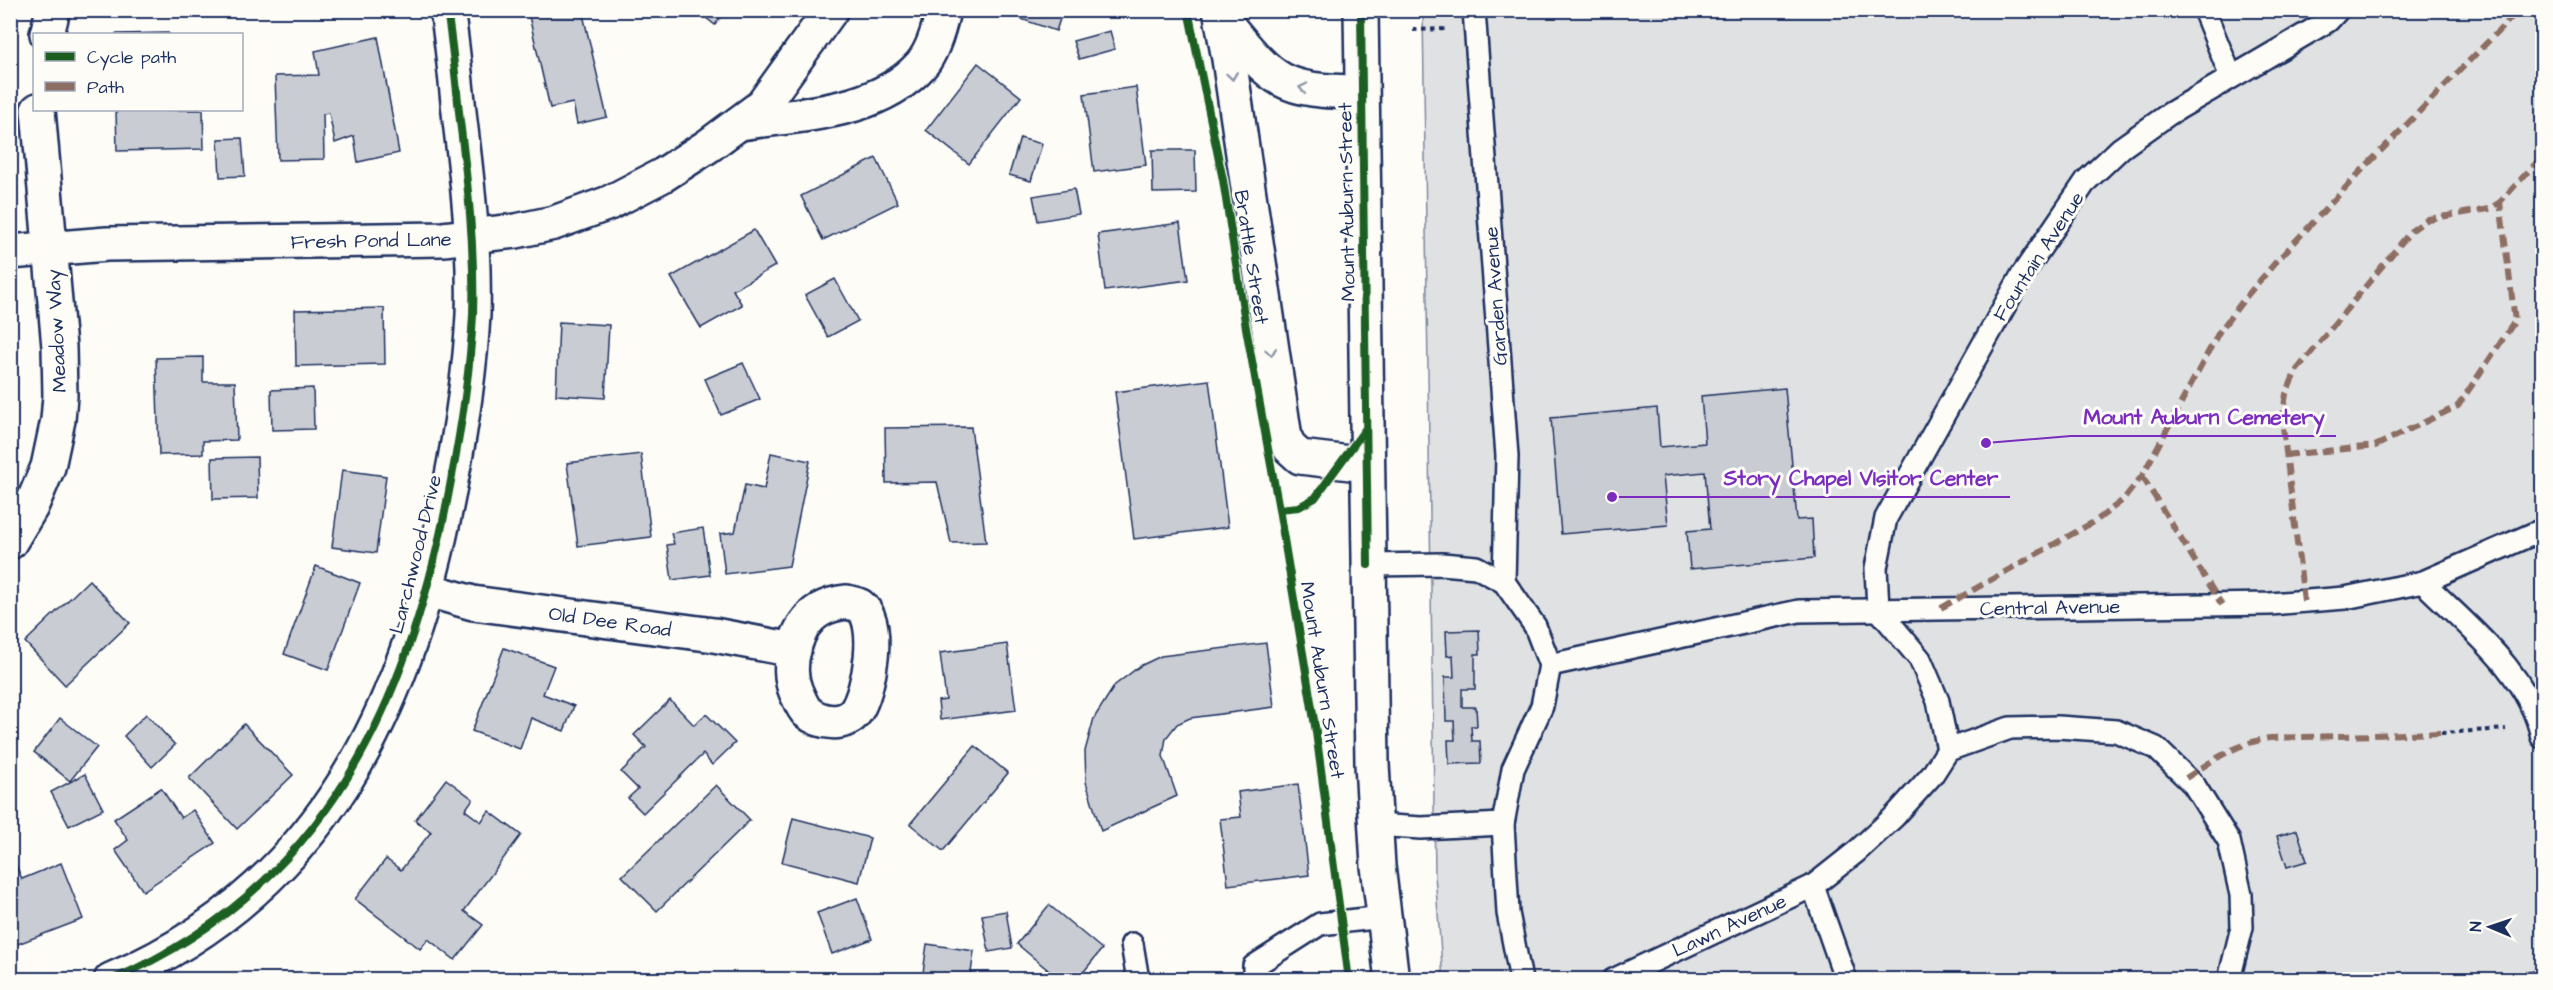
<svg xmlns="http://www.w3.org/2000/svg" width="2553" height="990" viewBox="0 0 2553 990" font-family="'Architects Daughter',sans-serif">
  <rect width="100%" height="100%" fill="#fdfcf7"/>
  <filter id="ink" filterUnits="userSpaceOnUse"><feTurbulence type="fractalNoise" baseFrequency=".0167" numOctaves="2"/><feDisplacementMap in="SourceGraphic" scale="12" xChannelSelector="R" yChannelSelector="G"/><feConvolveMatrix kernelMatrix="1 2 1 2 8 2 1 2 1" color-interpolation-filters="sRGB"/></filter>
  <g filter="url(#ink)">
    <polygon fill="#e0e1e3" stroke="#7e88a0" stroke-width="1.5" points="1423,11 2542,11 2542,979 1443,979 1435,875"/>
    <g fill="#c9ccd3" stroke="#1b2f5e" stroke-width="1.5">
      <polygon points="555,10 582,10 607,117 577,124 573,103 550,108 529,16"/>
      <polygon points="696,10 726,10 715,25"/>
      <polygon points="1005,10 1063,10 1056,31 1004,13"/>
      <polygon points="1110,31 1115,49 1079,59 1073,41"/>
      <polygon points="168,33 169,34 115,34"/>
      <polygon points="378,37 399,153 358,162 354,136 335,143 329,113 323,114 324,159 278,160 275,76 319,75 315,51"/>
      <polygon points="978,63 1021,97 969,164 926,130"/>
      <polygon points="1136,87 1146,165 1094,172 1084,94"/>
      <polygon points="116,110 203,110 204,149 117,151"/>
      <polygon points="242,138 245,176 220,177 218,139"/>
      <polygon points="1020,138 1042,144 1031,181 1009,175"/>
      <polygon points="1152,150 1195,150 1196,192 1153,193"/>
      <polygon points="876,158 898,203 823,240 801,196"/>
      <polygon points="1074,189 1079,214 1038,221 1033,196"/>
      <polygon points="1180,223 1188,280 1105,291 1098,234"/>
      <polygon points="754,230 775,266 733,290 742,305 701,328 671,277"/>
      <polygon points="835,279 858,321 828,337 805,295"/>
      <polygon points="384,308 385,364 296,366 295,310"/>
      <polygon points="559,322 609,325 605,398 556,395"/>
      <polygon points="203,357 203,382 235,382 237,440 203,441 203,454 159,455 156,358"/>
      <polygon points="743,363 760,399 721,415 705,379"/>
      <polygon points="1209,380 1228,527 1134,539 1115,392"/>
      <polygon points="313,388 314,429 272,430 271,390"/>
      <polygon points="1785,388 1797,520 1812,519 1814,558 1690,569 1687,531 1710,529 1705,472 1663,476 1668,525 1561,534 1551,418 1657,408 1660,447 1705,443 1701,396"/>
      <polygon points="971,427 986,542 951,543 937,482 886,483 885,428"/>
      <polygon points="771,453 810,461 789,566 725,574 720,534 735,532 745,485 764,489"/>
      <polygon points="641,454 651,537 578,546 567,463"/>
      <polygon points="257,457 258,498 213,499 212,458"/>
      <polygon points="342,470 386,476 376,553 332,547"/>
      <polygon points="703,528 710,575 672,580 667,545 674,544 671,533"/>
      <polygon points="316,566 360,583 328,670 284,654"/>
      <polygon points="89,580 130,623 65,685 25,642"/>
      <polygon points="1479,630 1480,654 1475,654 1475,689 1462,689 1462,707 1476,707 1477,726 1471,726 1472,741 1480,741 1481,763 1449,764 1448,740 1455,740 1454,721 1446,721 1445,677 1454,677 1453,655 1447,656 1446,631"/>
      <polygon points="1266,643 1274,707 1190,718 1177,724 1166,738 1163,756 1177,796 1101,831 1086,782 1085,751 1094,718 1115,685 1140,666 1161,656"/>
      <polygon points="1007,644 1016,710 940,720 938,701 946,700 940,653"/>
      <polygon points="504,648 554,666 543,694 574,706 564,731 531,718 520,749 472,731"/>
      <polygon points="670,700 694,725 706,714 735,743 712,765 703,754 643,813 628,798 638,789 621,772 646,747 634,735"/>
      <polygon points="146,714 175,745 152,767 124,736"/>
      <polygon points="60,718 97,747 70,781 34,752"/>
      <polygon points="244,724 293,775 237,829 189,778"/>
      <polygon points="975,746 1008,773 943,851 910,824"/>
      <polygon points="85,774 103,809 69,826 51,792"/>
      <polygon points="446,779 473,799 465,810 481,822 489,811 521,835 464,911 483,925 455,960 428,939 420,949 355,899 386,859 401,870 431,832 415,820"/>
      <polygon points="1298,784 1309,875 1228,885 1220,819 1241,817 1238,792"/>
      <polygon points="716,785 750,820 657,911 622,876"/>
      <polygon points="161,788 181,818 193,810 215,843 143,891 115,850 128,840 114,819"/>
      <polygon points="793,818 870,838 859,882 782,862"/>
      <polygon points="2297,830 2307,861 2287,867 2277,836"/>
      <polygon points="61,863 83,919 10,947 10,868 16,865 22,879"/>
      <polygon points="857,898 872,939 832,954 817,913"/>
      <polygon points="1049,905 1102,949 1077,980 1060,980 1017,944"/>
      <polygon points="1006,911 1012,948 989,952 982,915"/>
      <polygon points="927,944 974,951 970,980 922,980"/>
      <polygon points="2542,970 2542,980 2463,980"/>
      <polygon points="1235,973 1236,980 1184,980 1184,979"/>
    </g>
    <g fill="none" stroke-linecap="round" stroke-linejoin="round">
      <defs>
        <g id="lane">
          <polyline points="1474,10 1507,456 1504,582"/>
          <polyline points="2204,10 2231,77"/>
          <polyline points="1368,565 1442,564 1476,567 1504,582 1535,626 1550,665 1542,706 1513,769 1503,824 1508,913 1521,980"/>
          <path d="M 2423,582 C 2468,627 2529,673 2542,737"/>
          <polyline points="1550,665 1799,611 2270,604 2345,598 2423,582 2542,530"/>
          <polyline points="1948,750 2010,728 2058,727 2116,731 2156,748 2194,785 2229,841 2241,895 2242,927 2229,980"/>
          <polyline points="1375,825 1421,828 1503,824"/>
          <polyline points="1813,886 1846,980"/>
          <polyline points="1132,944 1138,980"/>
          <polyline points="1254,980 1254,966 1320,924 1384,917"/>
          <polyline points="1613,980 1813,886 1856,852 1894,817 1932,775 1948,750 1938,701 1920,659 1878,609 1876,568 1886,518 2022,275 2086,181 2121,148 2169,114 2328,21 2338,10"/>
        </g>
        <g id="street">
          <polyline points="47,34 53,10"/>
          <path d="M 740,123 C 800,114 877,114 921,65 C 933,51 939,29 943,10"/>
          <polyline points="10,252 107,244 443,239 516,231 554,223 609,203 663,175 708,146 762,106 831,10"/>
          <polyline points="10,542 31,507 48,467 58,420 60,396 59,347 38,110"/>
          <polyline points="428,590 473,603 714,635 794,650"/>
          <path d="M 847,602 C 850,603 856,604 860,606 C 882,622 869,692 856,711 C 845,727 820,723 807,712 C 802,707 799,698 796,692 C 785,667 795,624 820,610 C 829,605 837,603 847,602 Z"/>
          <path d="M 111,980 C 325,889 410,703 450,486 C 461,430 470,372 473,315 C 475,250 468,185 460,121 C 456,84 453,47 447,10"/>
        </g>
        <g id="primary">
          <polyline points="1220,10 1229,59 1285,438 1290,448 1300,457 1367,465"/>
          <polyline points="1361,10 1372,764 1378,866 1392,980"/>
          <path d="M 1223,20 C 1274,82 1279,91 1361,92"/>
        </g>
      </defs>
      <use href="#lane" stroke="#1b2f5e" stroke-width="26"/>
      <use href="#street" stroke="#1b2f5e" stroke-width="38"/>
      <use href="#primary" stroke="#1b2f5e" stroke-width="38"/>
      <g stroke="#1b2f5e" stroke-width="4" stroke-dasharray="4.5 4.5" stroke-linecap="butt">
        <polyline points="1413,30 1446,29"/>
        <polyline points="2441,733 2506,729"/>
      </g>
      <use href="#lane" stroke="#fdfcf7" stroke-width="21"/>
      <use href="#street" stroke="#fdfcf7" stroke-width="33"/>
      <use href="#primary" stroke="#fdfcf7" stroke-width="33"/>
      <g stroke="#8d6e63" stroke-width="6" stroke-dasharray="12 6" stroke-linecap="butt">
        <polyline points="2285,455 2375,446 2458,406 2515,321 2500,202"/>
        <polyline points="2142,476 2222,605"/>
        <polyline points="2304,601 2282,419 2286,394 2296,371 2411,231 2428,219 2489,209 2500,202 2537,162 2542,161"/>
        <polyline points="1941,608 2097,520 2123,500 2142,476 2219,332 2245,298 2275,263 2363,169 2519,10"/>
        <path d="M 2186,778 C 2215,759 2235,744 2270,738 L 2441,733"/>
      </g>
      <defs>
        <g id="cycleway">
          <polyline points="1188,10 1223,180 1246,328 1279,509 1316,732 1349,980"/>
          <polyline points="1361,10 1368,565"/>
          <polyline points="1279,509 1299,507 1315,498 1366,428"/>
          <path d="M 111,980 C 325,889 410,703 450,486 C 461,430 470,372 473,315 C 475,250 468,185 460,121 C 456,84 453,47 447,10"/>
        </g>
      </defs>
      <use href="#cycleway" stroke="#fdfcf7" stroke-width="11"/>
      <use href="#cycleway" stroke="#1b5e20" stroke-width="8"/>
    </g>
    <defs><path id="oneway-chevron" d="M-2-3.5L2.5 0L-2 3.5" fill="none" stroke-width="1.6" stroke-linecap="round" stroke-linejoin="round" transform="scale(1.5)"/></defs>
    <g stroke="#8c96aa">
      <use href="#oneway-chevron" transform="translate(1232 76) rotate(82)"/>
      <use href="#oneway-chevron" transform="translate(1303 88) rotate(-168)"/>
      <use href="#oneway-chevron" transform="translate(1271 352) rotate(82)"/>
    </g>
  </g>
  <g text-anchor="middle" stroke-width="6" stroke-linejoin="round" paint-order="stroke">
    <g font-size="20" fill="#1b2f5e" stroke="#fdfcf7">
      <text transform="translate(1346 202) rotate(-91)" y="7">Mount Auburn Street</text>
      <text transform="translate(371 240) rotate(-1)" y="7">Fresh Pond Lane</text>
      <text transform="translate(2038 256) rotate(-57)" y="7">Fountain Avenue</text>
      <text transform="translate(1252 257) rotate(81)" y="7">Brattle Street</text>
      <text transform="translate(1495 296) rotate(-94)" y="7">Garden Avenue</text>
      <text transform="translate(56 331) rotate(-93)" y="7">Meadow Way</text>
      <text transform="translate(415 554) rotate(-76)" y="7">Larchwood Drive</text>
      <text transform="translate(2050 607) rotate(-1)" y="7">Central Avenue</text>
      <text transform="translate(610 621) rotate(8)" y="7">Old Dee Road</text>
      <text transform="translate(1323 680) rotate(81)" y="7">Mount Auburn Street</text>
      <text transform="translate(1729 925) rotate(-25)" y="7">Lawn Avenue</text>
    </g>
  </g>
  <path fill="none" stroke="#7b2cbf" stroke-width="2" d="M1986 443L2071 436H2336M1612 497L1712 497H2010"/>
  <g fill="#7b2cbf" stroke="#fdfcf7" stroke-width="2">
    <circle cx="1986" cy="443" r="6"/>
    <circle cx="1612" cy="497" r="6"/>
  </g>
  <g font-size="21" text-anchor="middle" font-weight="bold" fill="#7b2cbf" stroke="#fdfcf7" stroke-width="6" stroke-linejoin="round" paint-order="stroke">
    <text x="2204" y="424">Mount Auburn Cemetery</text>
    <text x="1861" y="485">Story Chapel VIsitor Center</text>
  </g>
  <rect width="2553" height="990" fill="none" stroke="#fdfcf7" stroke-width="36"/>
  <rect x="18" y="18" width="2517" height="954" fill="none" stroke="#1b2f5e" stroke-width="2" filter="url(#ink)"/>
  <rect x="33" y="33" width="210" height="78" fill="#fdfcf7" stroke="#a3aaba" stroke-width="1.5"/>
  <rect x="45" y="52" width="30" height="9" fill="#1b5e20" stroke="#a3aaba" stroke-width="1.5"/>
  <text x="87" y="63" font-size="18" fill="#1b2f5e">Cycle path</text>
  <rect x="45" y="82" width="30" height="9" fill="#8d6e63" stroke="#a3aaba" stroke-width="1.5"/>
  <text x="87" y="93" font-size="18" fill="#1b2f5e">Path</text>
  <g transform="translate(2490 927) rotate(272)" stroke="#fdfcf7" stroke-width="4.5" paint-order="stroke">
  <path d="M0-4.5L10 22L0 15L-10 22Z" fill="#1b2f5e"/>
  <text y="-9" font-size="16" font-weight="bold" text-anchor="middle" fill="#1b2f5e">N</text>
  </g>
</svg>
